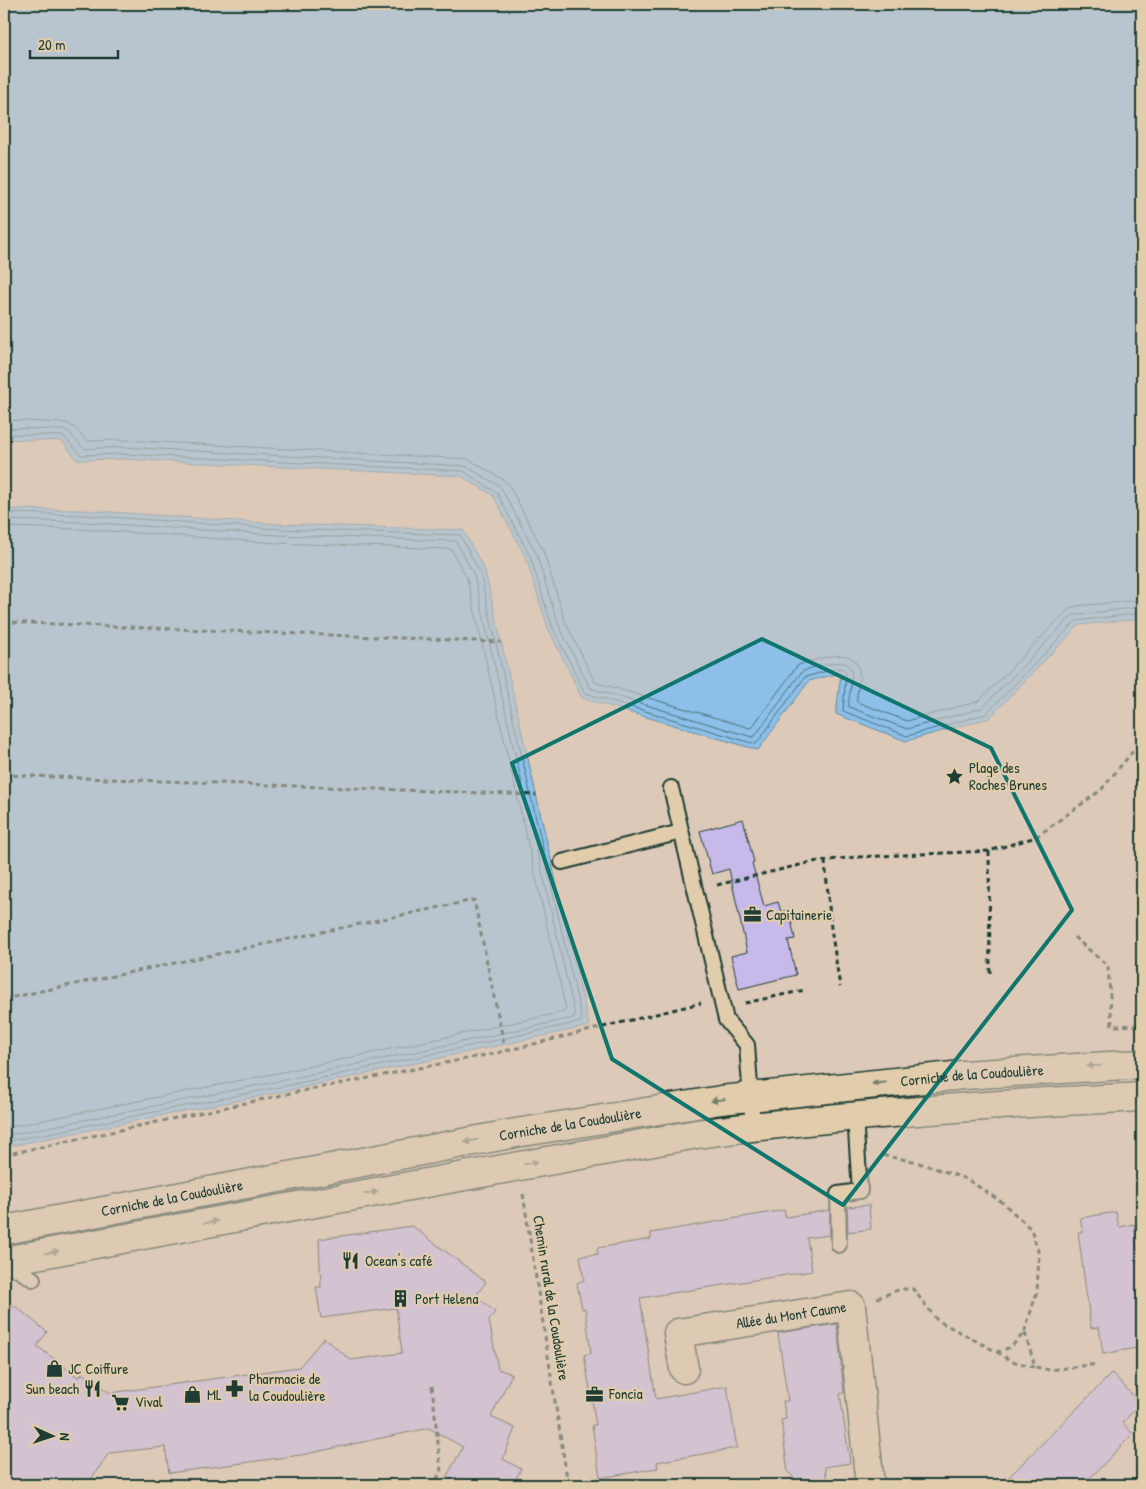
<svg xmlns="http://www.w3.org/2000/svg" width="1146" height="1489" viewBox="0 0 1146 1489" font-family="'Patrick Hand',sans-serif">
  <rect width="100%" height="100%" fill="#dcc9b8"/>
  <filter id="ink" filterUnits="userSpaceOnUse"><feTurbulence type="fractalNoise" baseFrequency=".02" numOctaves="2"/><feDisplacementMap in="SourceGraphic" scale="10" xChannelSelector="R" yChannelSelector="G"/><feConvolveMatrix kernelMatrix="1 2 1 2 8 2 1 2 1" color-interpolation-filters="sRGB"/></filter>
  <g filter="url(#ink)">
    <g fill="#8cc0e9" stroke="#608ca1">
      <polygon points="4,4 1142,4 1142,617 1140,619 1079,625 989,718 906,741 836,714 841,673 809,681 758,750 582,698 548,628 526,558 493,495 461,476 122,459 77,460 62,441 4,439"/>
      <polygon points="4,509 82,510 278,524 463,530 485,571 589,1026 291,1090 4,1147"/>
    </g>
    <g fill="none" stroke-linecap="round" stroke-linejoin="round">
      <g stroke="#4b717c" stroke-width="1">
        <path d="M 4,420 L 67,423 L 75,428 L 87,441 L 123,440 L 468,459 L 502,479 L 509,485 L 543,550 L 565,621 L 595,682 L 750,728 L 752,727 L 797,666 C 804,662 812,661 820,659 C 834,655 855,650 859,671 C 861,681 856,692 857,702 L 907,721 L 979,701 L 1069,609 L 1076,606 L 1142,600"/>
        <path d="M 4,428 L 65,430 L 70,433 L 84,449 L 123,447 L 465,466 L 498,485 L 502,489 L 536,553 L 558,624 L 590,688 L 752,737 L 755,736 L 800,674 C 807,667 820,666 829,664 C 865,655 847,689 849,707 L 907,729 L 982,708 L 1073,615 L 1142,607"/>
        <polyline points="4,434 63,436 81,455 122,454 463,471 497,493 530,556 552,626 585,693 755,744 757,743 805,677 838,668 843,669 846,674 843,711 907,736 986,714 1076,621 1142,613"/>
        <polyline points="4,513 82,515 278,529 460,535 480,573 582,1020 580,1022 290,1085 4,1142"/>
        <polyline points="4,520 82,522 278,535 456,541 474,575 575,1015 573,1018 289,1079 4,1136"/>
        <polyline points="4,527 81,529 277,543 451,549 467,578 566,1009 564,1012 287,1071 4,1128"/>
      </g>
    </g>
    <g fill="#c7baeb" stroke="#1f3d34">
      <polygon points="743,819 754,862 752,863 764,906 778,902 781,912 789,910 795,939 788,940 796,975 739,989 731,956 747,952 729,869 712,874 700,831"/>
      <polygon points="869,1205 871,1229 848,1232 847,1207"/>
      <polygon points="784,1210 786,1217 830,1210 830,1235 807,1238 812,1271 640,1298 656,1399 727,1386 737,1448 657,1462 658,1468 600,1478 592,1425 596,1425 584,1355 591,1353 585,1308 582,1309 577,1283 584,1280 580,1256 598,1254 597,1248 651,1239 651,1233"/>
      <polygon points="1116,1212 1119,1227 1134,1224 1142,1280 1142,1347 1103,1354 1099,1327 1091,1328 1078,1232 1083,1232 1080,1218"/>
      <polygon points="412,1226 486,1282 476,1296 495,1312 489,1320 498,1369 512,1374 491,1417 515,1428 503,1459 521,1469 513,1485 442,1485 463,1447 429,1428 301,1455 169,1473 165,1447 109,1453 87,1485 4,1485 4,1317 14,1305 47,1332 37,1346 79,1378 82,1373 110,1393 299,1367 324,1338 351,1360 402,1353 396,1308 321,1318 316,1287 321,1287 319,1239"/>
      <polygon points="837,1324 844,1393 840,1394 850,1463 825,1467 827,1485 801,1485 788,1472 781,1420 786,1419 783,1401 788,1401 778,1333"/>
      <polygon points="1112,1373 1140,1403 1123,1423 1133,1434 1083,1485 1001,1485"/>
    </g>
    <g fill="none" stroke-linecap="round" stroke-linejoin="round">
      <defs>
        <g id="lane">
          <polyline points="671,788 726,1020 747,1045 753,1127"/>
          <polyline points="562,862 681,832"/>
          <polyline points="839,1245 838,1194 860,1191 855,1116"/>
          <polyline points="7,1263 33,1279"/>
        </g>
        <g id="street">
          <path id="s1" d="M 684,1369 L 678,1333 L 851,1306 L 870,1485"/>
        </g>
        <g id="secondary">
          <path id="s2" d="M 4,1230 L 516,1133 L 721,1100 L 963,1075 L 1142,1064"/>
          <path d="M 4,1261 L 282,1209 L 697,1134 C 844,1114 993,1104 1142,1097"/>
        </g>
      </defs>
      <use href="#lane" stroke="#1f3d34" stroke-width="18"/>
      <use href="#street" stroke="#1f3d34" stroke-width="31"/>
      <use href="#secondary" stroke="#1f3d34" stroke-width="31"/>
      <g stroke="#1f3d34" stroke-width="3" stroke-dasharray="5 4" stroke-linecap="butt">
        <polyline points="4,622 501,642"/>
        <polyline points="4,775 536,795"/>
        <polyline points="989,851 990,974"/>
        <polyline points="825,861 831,928 840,987"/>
        <polyline points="717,885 812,862 857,857 989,851 1036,837 1101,790 1142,740"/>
        <polyline points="1074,937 1108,966 1112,1026 1142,1025"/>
        <polyline points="4,999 474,900 504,1044"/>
        <polyline points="745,1003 805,990"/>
        <polyline points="4,1155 292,1093 501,1052 701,1003"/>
        <polyline points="523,1194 568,1485"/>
        <polyline points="877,1298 901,1289 913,1289 937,1320 997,1352 1011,1347 1024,1333 1037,1292 1039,1254 1031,1229 1003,1203 967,1179 913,1161 880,1155"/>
        <polyline points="1025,1333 1035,1367 1050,1370 1097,1364"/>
        <polyline points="997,1352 1012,1361 1034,1367"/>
        <polyline points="432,1386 441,1472 433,1485"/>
      </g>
      <use href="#lane" stroke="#e1cdab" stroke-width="14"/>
      <use href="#street" stroke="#e1cdab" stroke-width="28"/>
      <use href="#secondary" stroke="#e1cdab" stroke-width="28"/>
    </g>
    <defs><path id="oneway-solid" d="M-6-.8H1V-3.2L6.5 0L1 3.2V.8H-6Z" transform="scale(1.25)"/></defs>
    <g fill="#767e6a">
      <use href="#oneway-solid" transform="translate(1094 1066) rotate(176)"/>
      <use href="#oneway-solid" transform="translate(879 1083) rotate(174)"/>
      <use href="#oneway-solid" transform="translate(718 1100) rotate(172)"/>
      <use href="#oneway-solid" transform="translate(471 1141) rotate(169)"/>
      <use href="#oneway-solid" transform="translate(531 1163) rotate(-10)"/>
      <use href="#oneway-solid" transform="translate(371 1193) rotate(-10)"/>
      <use href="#oneway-solid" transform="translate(211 1222) rotate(-11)"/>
      <use href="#oneway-solid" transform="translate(52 1252) rotate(-11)"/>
    </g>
  </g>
  <path d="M0 0H1146V1489H0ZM 762,639 L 991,748 L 1072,910 L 843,1205 L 612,1059 L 512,763 Z" fill="#dcc9b8" fill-opacity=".55" fill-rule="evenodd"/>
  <path fill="none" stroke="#0f766e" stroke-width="4" stroke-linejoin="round" d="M 762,639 L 991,748 L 1072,910 L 843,1205 L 612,1059 L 512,763 Z"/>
  <defs>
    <symbol id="sight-bare" viewBox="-9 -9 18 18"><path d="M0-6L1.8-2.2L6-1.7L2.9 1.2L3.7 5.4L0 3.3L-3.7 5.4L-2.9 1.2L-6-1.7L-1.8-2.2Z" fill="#1f3d34" stroke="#e1cdab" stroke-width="2.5" paint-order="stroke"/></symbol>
    <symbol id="office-bare" viewBox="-9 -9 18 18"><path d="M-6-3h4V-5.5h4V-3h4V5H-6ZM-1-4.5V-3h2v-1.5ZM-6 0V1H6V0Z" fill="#1f3d34" stroke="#e1cdab" stroke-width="2.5" paint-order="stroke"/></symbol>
    <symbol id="restaurant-bare" viewBox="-9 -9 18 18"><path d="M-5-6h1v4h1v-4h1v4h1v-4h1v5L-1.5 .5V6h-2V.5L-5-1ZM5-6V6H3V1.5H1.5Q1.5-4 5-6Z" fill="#1f3d34" stroke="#e1cdab" stroke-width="2.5" paint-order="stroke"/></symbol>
    <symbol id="building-bare" viewBox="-9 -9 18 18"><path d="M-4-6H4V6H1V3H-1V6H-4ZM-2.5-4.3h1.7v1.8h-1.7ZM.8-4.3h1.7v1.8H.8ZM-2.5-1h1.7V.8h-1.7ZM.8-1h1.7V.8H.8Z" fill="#1f3d34" stroke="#e1cdab" stroke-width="2.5" paint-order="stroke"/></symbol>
    <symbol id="shop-bare" viewBox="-9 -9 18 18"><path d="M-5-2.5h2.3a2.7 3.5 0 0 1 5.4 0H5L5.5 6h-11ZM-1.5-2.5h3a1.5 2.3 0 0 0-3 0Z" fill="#1f3d34" stroke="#e1cdab" stroke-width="2.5" paint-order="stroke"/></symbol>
    <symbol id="pharmacy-bare" viewBox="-9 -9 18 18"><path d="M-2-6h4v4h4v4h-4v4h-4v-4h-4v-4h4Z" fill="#1f3d34" stroke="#e1cdab" stroke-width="2.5" paint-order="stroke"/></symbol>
    <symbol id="supermarket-bare" viewBox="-9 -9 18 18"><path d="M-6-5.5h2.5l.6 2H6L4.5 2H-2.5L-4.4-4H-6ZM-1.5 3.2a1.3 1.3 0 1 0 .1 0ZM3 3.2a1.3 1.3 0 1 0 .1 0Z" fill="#1f3d34" stroke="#e1cdab" stroke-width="2.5" paint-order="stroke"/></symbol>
  </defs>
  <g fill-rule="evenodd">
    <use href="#sight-bare" x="942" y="764" width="25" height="25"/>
    <use href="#office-bare" x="740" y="902" width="25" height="25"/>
    <use href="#restaurant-bare" x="338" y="1248" width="25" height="25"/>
    <use href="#building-bare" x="388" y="1286" width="25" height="25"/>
    <use href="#shop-bare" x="42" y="1356" width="25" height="25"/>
    <use href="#pharmacy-bare" x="222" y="1376" width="25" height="25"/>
    <use href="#restaurant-bare" x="80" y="1376" width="25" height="25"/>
    <use href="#office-bare" x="582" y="1382" width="25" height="25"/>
    <use href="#shop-bare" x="180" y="1382" width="25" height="25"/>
    <use href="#supermarket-bare" x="108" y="1390" width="25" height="25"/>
  </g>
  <g text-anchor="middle" stroke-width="4.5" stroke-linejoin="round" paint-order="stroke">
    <g font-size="15" fill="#1f3d34" stroke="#e1cdab" text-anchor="start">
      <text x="969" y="773">Plage des<tspan x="969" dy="17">Roches Brunes</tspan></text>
      <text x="766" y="920">Capitainerie</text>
      <text x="365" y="1266">Ocean's café</text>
      <text x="415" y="1304">Port Helena</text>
      <text x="68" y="1374">JC Coiffure</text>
      <text x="249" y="1384">Pharmacie de<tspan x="249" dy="17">la Coudoulière</tspan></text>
      <text x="79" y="1394" text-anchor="end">Sun beach</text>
      <text x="609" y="1399">Foncia</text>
      <text x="207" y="1400">ML</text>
      <text x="135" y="1407">Vival</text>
    </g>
    <g font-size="15" fill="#1f3d34" stroke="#e1cdab">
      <text dy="5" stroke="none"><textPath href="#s2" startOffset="981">Corniche de la Coudoulière</textPath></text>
      <text dy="5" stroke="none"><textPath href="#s2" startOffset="576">Corniche de la Coudoulière</textPath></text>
      <text dy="5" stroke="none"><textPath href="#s2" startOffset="171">Corniche de la Coudoulière</textPath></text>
      <text transform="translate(551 1298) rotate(81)" y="5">Chemin rural de la Coudoulière</text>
      <text dy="5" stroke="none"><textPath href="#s1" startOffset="151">Allée du Mont Caume</textPath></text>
    </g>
  </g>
  <rect width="1146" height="1489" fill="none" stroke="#e1cdab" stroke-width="20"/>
  <rect x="10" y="10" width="1126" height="1469" fill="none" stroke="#1f3d34" stroke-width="2" filter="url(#ink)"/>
  <g transform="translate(52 1436) rotate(93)" stroke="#e1cdab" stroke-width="4" paint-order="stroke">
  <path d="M0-4L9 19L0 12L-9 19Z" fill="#1f3d34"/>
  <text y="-8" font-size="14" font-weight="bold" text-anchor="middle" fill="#1f3d34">N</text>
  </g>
  <path d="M30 50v8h88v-8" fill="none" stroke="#1f3d34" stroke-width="2.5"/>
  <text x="38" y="50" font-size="15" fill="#1f3d34" stroke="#e1cdab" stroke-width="4" paint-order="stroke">20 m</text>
</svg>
